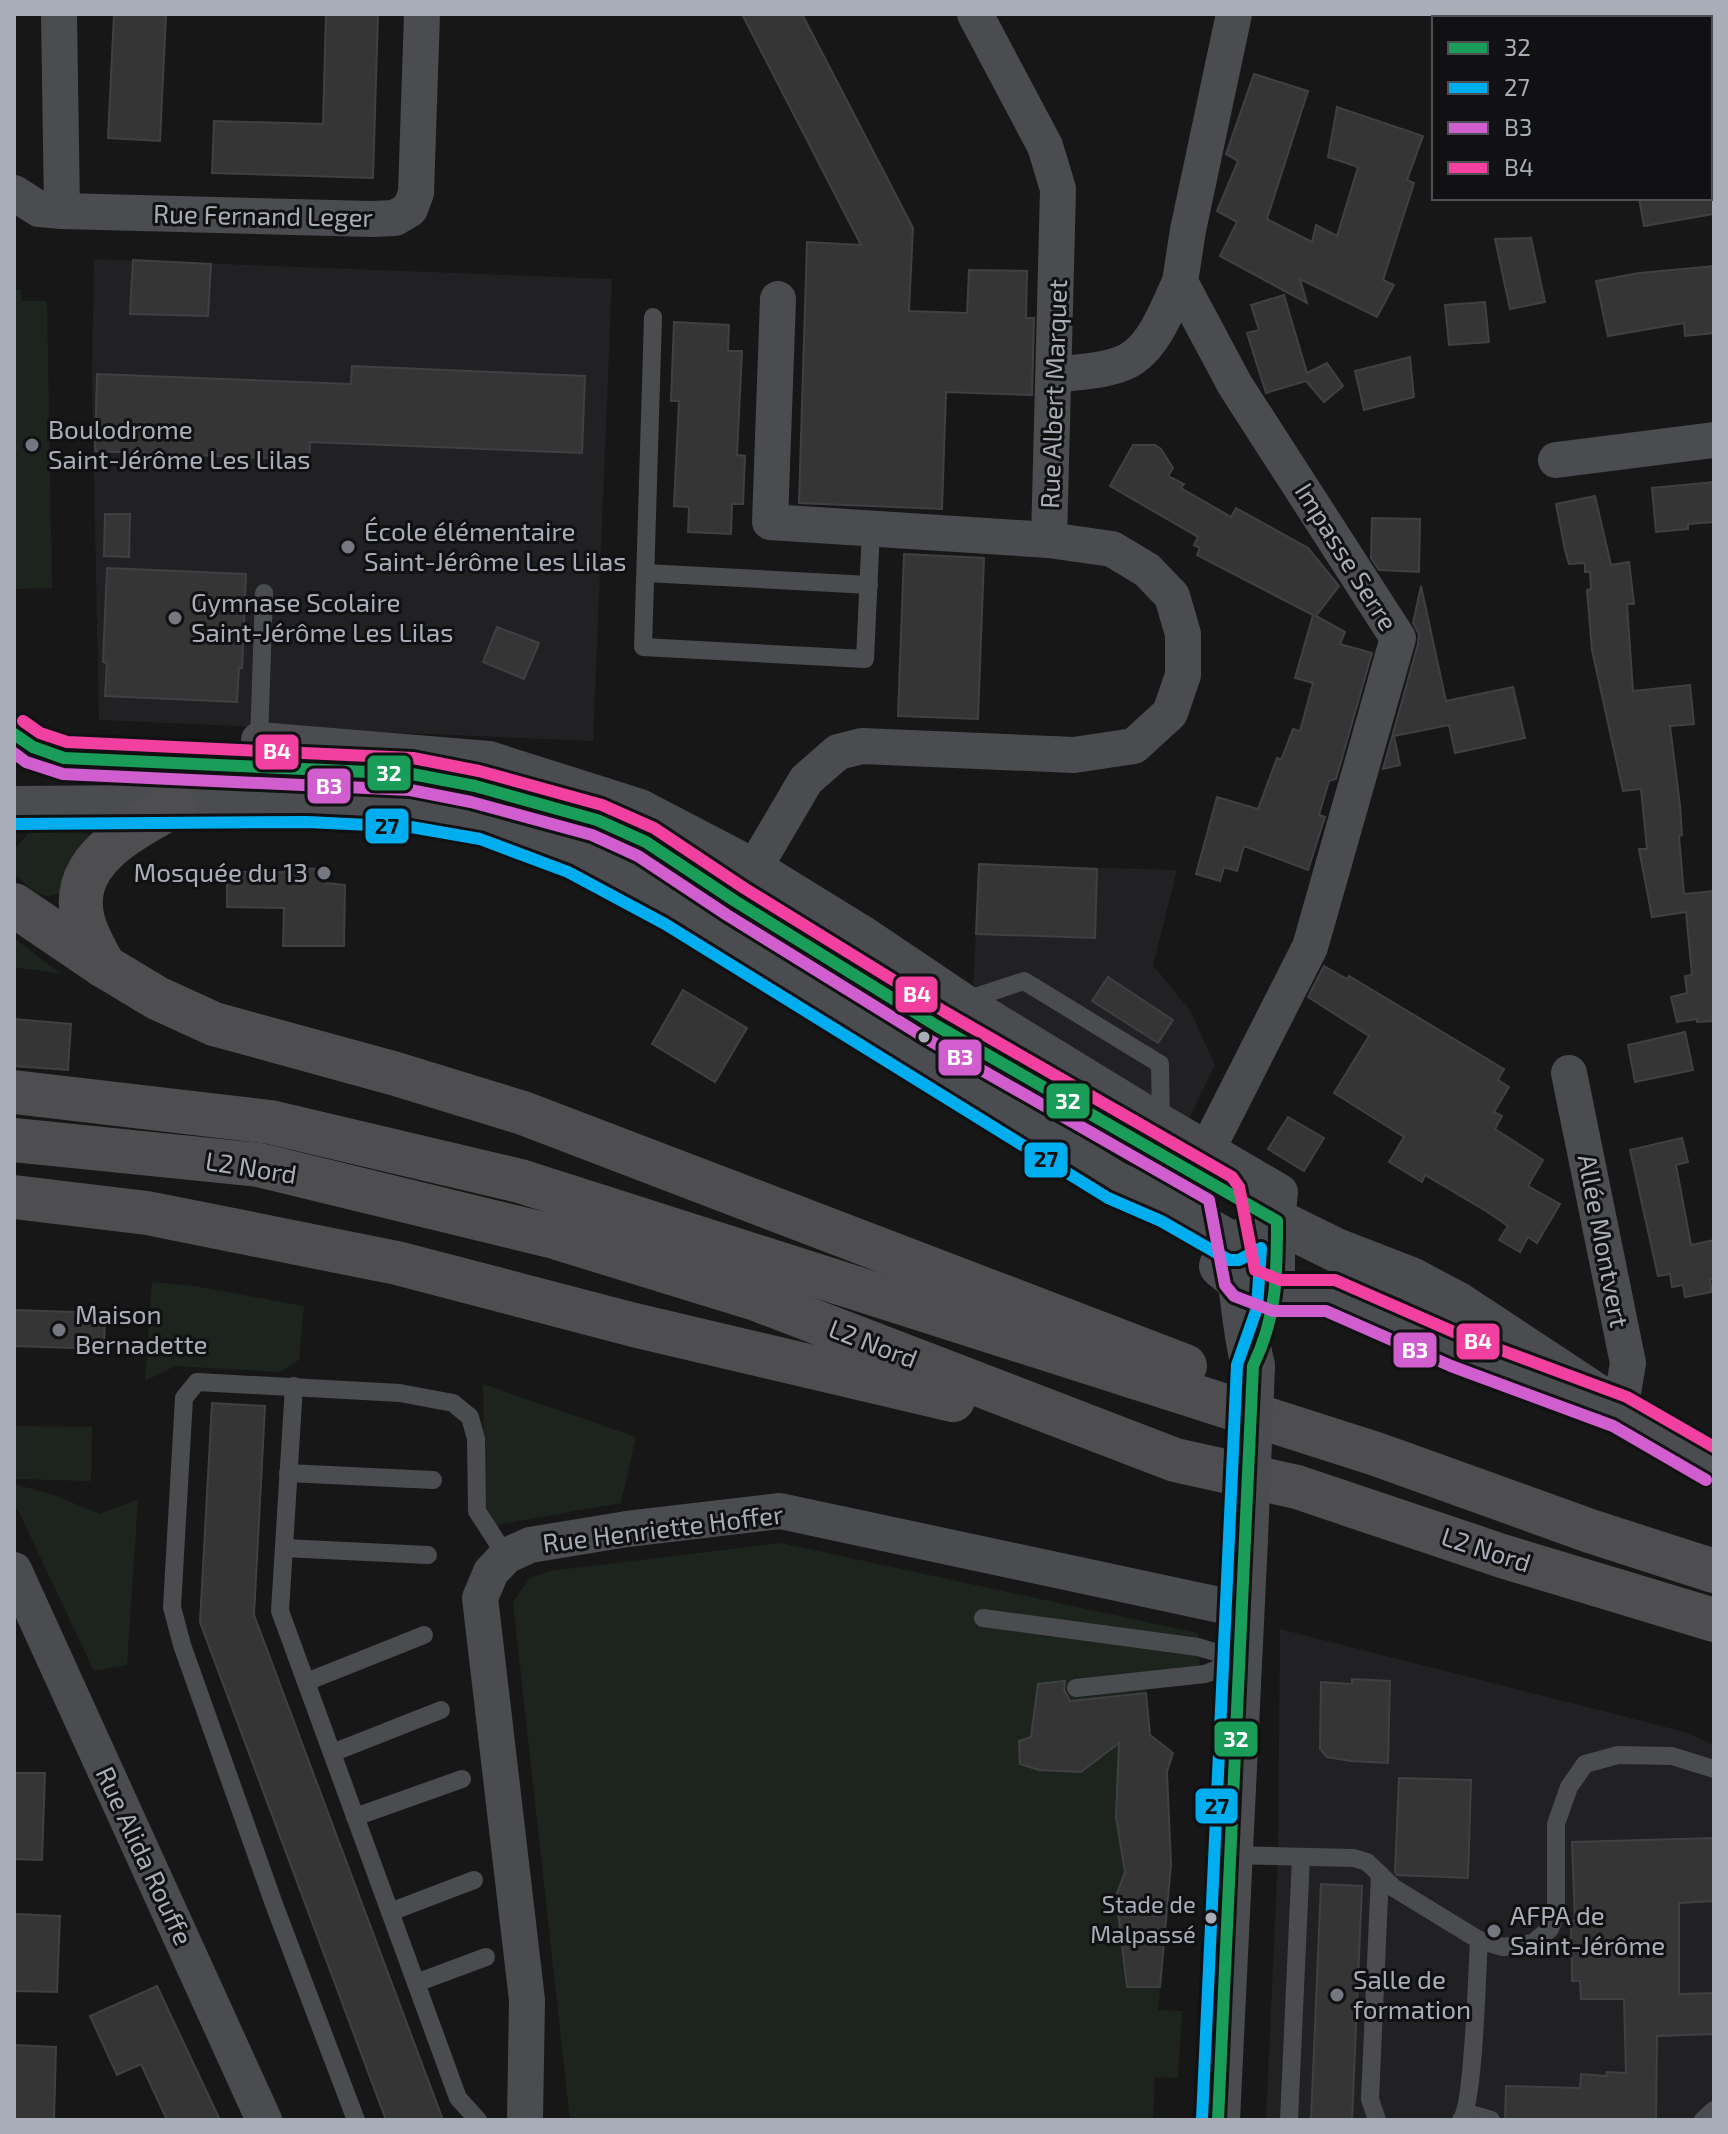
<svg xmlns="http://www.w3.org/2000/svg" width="1728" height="2134" viewBox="0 0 1728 2134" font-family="'Exo 2',sans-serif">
  <rect width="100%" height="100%" fill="#171717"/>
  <g fill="#212123">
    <polygon points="94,259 612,279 593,741 99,720 92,374"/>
    <polygon points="979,864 1177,870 1153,965 1190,1010 1215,1065 1188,1121 973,992"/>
    <polygon points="1280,1629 1685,1732 1714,1745 1714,2120 1266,2120 1278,1856"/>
  </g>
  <g fill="#1d241e">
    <polygon points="14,290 21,290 21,301 47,301 52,588 14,589"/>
    <path d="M 31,830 L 86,833 L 93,841 L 63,879 L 59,893 C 42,903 28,885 14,874 L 14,850 Z"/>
    <polygon points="14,938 61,974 14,967"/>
    <polygon points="152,1282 195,1286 304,1306 299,1360 280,1372 175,1366 145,1381"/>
    <polygon points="483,1384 636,1437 621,1503 496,1525 484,1503"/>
    <polygon points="14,1426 92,1427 91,1481 14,1479"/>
    <polygon points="14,1484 54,1495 100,1514 138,1499 127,1665 94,1671 18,1510 14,1508"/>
    <polygon points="781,1543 1198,1633 1200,1666 1144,1674 1150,1735 1173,1753 1167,1772 1171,1864 1158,2010 1182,2011 1178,2078 1155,2077 1153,2120 570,2120 513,1602 530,1578 549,1571"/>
  </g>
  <g fill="#353536" stroke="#3f4043" stroke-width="2">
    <polygon points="114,14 166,14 160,141 108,138"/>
    <polygon points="326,14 378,14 373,178 212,173 214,121 323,124"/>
    <polygon points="742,14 802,14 913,228 909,311 967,313 969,270 1027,271 1026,318 1034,318 1032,395 946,392 942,509 799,503 807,242 861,245"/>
    <polygon points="1254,74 1308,91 1267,219 1312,242 1316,225 1337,236 1358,167 1328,157 1337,107 1423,136 1407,180 1414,183 1383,280 1394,285 1377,317 1300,279 1307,303 1220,256 1237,222 1217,211 1238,161 1226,154"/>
    <polygon points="1639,198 1714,198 1714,214 1644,226"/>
    <polygon points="1531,238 1545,302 1510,309 1495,239"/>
    <polygon points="133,260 211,264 208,316 130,314"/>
    <polygon points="1714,266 1714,333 1685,336 1684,323 1608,336 1596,281 1639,273"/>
    <polygon points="1284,295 1307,373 1327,363 1343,386 1324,402 1306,381 1266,393 1247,333 1259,330 1251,305"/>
    <polygon points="1485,302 1489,342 1449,345 1445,305"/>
    <polygon points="674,322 729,325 728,351 742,351 737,455 745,456 743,504 732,504 731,534 688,532 689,507 674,506 679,401 671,401"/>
    <polygon points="1410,357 1414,397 1364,410 1355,371"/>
    <polygon points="352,366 585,376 582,453 310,442 309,460 95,451 97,374 351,384"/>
    <polygon points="1133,445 1155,445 1161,449 1173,468 1168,476 1184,484 1181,488 1231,517 1236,508 1308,548 1339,586 1316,616 1345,632 1340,644 1372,653 1336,779 1329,781 1319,815 1325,817 1308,870 1244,846 1237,871 1224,867 1220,881 1196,874 1217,797 1258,809 1277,758 1281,760 1293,729 1300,731 1313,683 1295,678 1313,615 1197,555 1200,548 1194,545 1198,537 1110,486"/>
    <polygon points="1714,482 1714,522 1688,524 1688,529 1656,532 1652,488"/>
    <polygon points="1595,496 1611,565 1629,562 1634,604 1627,604 1633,691 1690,685 1694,724 1670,726 1680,805 1682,835 1679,836 1684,894 1714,891 1714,1021 1697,1022 1697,1019 1677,1022 1671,997 1687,993 1685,976 1692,975 1686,912 1652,917 1639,849 1647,849 1641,789 1623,791 1592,650 1587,590 1591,589 1590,572 1585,572 1585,563 1569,564 1565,550 1556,504"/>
    <polygon points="105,514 130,514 129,557 104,556"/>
    <polygon points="1372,518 1420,519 1419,572 1379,570 1371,558"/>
    <polygon points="904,554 984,558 978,719 898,716"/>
    <polygon points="107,568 246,574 242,668 239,668 237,702 105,696 107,663 103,662"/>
    <polygon points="1421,586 1446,701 1513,687 1525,738 1455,753 1449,725 1394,736 1400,765 1383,769 1418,644 1419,634 1413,623"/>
    <polygon points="497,627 539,643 524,679 483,662"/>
    <polygon points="979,864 1097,869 1095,938 976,934"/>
    <polygon points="284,868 326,869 326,883 345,885 344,946 283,946 284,908 227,907 227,872 284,872"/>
    <polygon points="1324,966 1347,979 1349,976 1504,1069 1498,1080 1509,1087 1494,1112 1502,1116 1495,1129 1543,1160 1528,1186 1560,1204 1537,1243 1528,1237 1520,1252 1499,1240 1508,1226 1486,1211 1425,1175 1422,1182 1389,1162 1404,1137 1334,1093 1369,1036 1308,997"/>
    <polygon points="1108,977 1173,1020 1158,1043 1092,1001"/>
    <polygon points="683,990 747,1028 715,1082 652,1044"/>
    <polygon points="14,1019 71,1024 68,1070 14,1066"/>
    <polygon points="1685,1032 1693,1070 1635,1082 1628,1045"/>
    <polygon points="1288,1117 1324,1138 1304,1171 1268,1149"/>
    <polygon points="1682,1138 1688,1162 1676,1165 1691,1245 1714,1240 1714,1279 1710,1280 1712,1292 1685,1297 1683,1285 1672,1287 1670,1274 1658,1276 1630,1150"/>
    <polygon points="14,1310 105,1313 104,1349 14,1346"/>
    <polygon points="212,1403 265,1406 254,1615 443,2120 386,2120 200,1622"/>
    <polygon points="1352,1679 1390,1681 1388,1763 1351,1761 1327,1757 1320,1749 1321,1682 1352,1684"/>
    <polygon points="1065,1681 1064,1690 1070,1701 1146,1693 1150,1735 1173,1753 1167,1772 1171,1864 1160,1987 1127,1987 1116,1896 1125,1872 1116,1817 1119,1743 1081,1772 1039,1770 1020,1764 1019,1741 1031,1737 1038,1684"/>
    <polygon points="14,1773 45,1773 42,1860 14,1859"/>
    <polygon points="1399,1778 1471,1780 1468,1878 1397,1875 1395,1872"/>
    <polygon points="1714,1838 1714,1901 1679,1903 1679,1994 1714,1993 1714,2034 1657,2036 1656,2120 1505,2120 1506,2086 1580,2088 1581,2074 1606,2076 1607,2072 1626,2073 1624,1999 1581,1999 1580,1981 1572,1981 1571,1921 1575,1921 1572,1842"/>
    <polygon points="1321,1884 1362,1886 1352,2120 1311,2120"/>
    <polygon points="14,1914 60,1916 57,1992 14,1991"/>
    <polygon points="157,1986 220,2120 167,2120 141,2064 117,2075 90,2016"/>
    <polygon points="14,2045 56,2047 54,2120 14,2120"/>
  </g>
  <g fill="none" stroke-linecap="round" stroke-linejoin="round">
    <g stroke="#4b4c50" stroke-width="18">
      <polyline points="653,317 643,647 865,659 871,529"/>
      <polyline points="646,573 869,585"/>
      <polyline points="14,734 33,747 64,758 412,774 475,786 597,820 646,842 735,901 937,1026 1275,1219"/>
      <polyline points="259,740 264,593"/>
      <polyline points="963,1001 1024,981 1160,1064 1161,1122"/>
      <polyline points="294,1386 280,1611 458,2098 478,2120"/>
      <polyline points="288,1473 433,1480"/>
      <polyline points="284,1548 428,1555"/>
      <polyline points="983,1618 1198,1647 1241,1660 1205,1674 1076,1688"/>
      <polyline points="306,1682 424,1635"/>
      <polyline points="332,1753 441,1710"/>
      <polyline points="355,1817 462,1779"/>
      <polyline points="1231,1855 1354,1858 1367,1862 1394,1888 1479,1940 1503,1947 1533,1943 1550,1929 1556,1914 1556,1824 1569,1787 1585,1764 1618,1755 1672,1756 1714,1769"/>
      <polyline points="390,1912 474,1880"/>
      <polyline points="416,1983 486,1957"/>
      <polyline points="1467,2113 1491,2120"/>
      <polyline points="356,2120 275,1907 182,1645 172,1607 184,1398 197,1382 400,1393 453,1403 470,1417 476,1439 477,1511 506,1556"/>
      <polyline points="1289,2120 1301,1857"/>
      <polyline points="1377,2120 1370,2099 1380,1874"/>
      <path d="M 1461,2120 C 1474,2104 1477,1970 1479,1940"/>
      <polyline points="1703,2120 1714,2110"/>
    </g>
    <g stroke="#4b4c50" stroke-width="36">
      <polyline points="59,14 62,211"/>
      <polyline points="1710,38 1714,65"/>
      <polyline points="14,193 39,209 62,211 371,219 395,218 410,209 416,193 422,14"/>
      <polyline points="778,299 770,522 1049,540"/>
      <path d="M 1054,375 C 1077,372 1116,371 1134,357 C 1157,340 1168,307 1180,282"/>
      <polyline points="1556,460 1714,440"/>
      <polyline points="259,740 489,759 640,807 755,867 862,933 963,1001 1161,1122 1280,1192 1277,1221 1277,1296"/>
      <polyline points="715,935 806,780 838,752 862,746 1074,755 1134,746 1170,713 1183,675 1183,634 1172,596 1147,570 1112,549 1049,540 1058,189 1045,146 975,14"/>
      <polyline points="1569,1073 1628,1363 1620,1411"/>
      <polyline points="1208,1148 1310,947 1398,638 1235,385 1180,282 1188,230 1234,14"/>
      <polyline points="14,1570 264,2120"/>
      <polyline points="525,2120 527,2000 480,1598 491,1572 506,1556 530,1545 627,1529 780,1511 1243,1610"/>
    </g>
    <g stroke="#4b4c50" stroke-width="44">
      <path d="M 14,808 L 307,806 L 413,811 L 484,823 L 575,857 L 673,910 L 1115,1183 L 1168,1207 L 1234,1245 C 1242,1285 1243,1326 1253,1366"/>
      <polyline points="1234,1245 1277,1221 1336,1250 1411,1279 1458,1304 1620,1411 1714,1466"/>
      <polyline points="1221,1266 1241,1282 1277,1296 1329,1295 1457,1351 1620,1411"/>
      <polyline points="1218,2120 1246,1539"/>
    </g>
    <g stroke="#4e4e51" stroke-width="44">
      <polyline points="14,905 104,966 157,998 214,1024 396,1074 523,1113 1185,1366"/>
      <path d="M 104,966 C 96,951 87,936 83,920 C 68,860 131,831 173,806"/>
      <polyline points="14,1092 270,1122 520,1181 1376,1454 1590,1531 1714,1571"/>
      <polyline points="14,1140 259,1165 551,1236 756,1299 1175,1460 1297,1487 1502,1556 1714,1620"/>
      <polyline points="14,1197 147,1213 397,1263 634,1325 953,1400"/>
    </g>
    <polyline stroke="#4b4c50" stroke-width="44" points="1246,1539 1253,1366"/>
    <defs>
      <path id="bus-1" d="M 14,734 L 33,747 L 64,758 L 412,774 L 475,786 L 597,820 L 646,842 L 735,901 L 937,1026 L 1277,1221 C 1277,1275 1277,1316 1253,1366 L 1218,2120"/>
      <polyline id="bus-2" points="14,824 307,822 411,827 480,839 568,872 665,924 1108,1198 1161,1221 1229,1260 1239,1260 1261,1248 1257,1308 1237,1365 1202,2119"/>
      <polyline id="bus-3" points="14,753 26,762 63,774 410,790 471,802 592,835 638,856 727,915 929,1040 1209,1200 1225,1285 1234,1296 1273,1311 1326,1311 1451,1366 1613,1426 1706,1480"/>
      <polyline id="bus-4" points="23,721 40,733 67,742 413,758 479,771 602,805 654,828 744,888 945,1012 1232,1177 1239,1187 1255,1270 1280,1280 1335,1280 1463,1336 1627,1397 1714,1447"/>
    </defs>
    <use href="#bus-1" stroke="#111113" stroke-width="18"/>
    <use href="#bus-2" stroke="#111113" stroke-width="18"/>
    <use href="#bus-3" stroke="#111113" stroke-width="18"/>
    <use href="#bus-4" stroke="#111113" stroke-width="18"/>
    <use href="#bus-1" stroke="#1a9d59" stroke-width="12"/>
    <use href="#bus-2" stroke="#00adee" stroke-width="12"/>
    <use href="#bus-3" stroke="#d15ece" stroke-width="12"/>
    <use href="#bus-4" stroke="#f240a1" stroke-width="12"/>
  </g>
  <g fill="#757880" stroke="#111113" stroke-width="3">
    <circle cx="32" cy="445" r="8"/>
    <circle cx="348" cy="547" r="8"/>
    <circle cx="175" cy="618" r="8"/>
    <circle cx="324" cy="873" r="8"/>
    <circle cx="59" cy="1330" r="8"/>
    <circle cx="1494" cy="1931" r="8"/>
    <circle cx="1337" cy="1995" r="8"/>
  </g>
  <g fill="#a8adb8" stroke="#111113" stroke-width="3">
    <circle cx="924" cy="1037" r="7"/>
    <circle cx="1211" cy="1918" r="7"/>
  </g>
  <g text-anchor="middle" stroke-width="6" stroke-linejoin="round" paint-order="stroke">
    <g font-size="24" fill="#a8adb8" stroke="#111113" text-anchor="end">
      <text x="1196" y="1913">Stade de<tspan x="1196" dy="30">Malpassé</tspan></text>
    </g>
    <g font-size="26" fill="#a8adb8" stroke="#111113">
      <text transform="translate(263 216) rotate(1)" y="9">Rue Fernand Leger</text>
      <text transform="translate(1054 394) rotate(-88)" y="9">Rue Albert Marquet</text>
      <text transform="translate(1346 557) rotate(58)" y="9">Impasse Serre</text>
      <text transform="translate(251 1168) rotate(9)" y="9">L2 Nord</text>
      <text transform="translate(1603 1241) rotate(79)" y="9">Allée Montvert</text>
      <text transform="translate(873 1344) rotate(21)" y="9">L2 Nord</text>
      <text transform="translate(663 1529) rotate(-7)" y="9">Rue Henriette Hoffer</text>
      <text transform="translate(1486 1550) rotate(18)" y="9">L2 Nord</text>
      <text transform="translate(144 1856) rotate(65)" y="9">Rue Alida Rouffe</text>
    </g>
    <g font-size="26" fill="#a8adb8" stroke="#111113" text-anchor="start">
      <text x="48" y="439">Boulodrome<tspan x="48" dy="30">Saint-Jérôme Les Lilas</tspan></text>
      <text x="364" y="541">École élémentaire<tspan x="364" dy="30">Saint-Jérôme Les Lilas</tspan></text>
      <text x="191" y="612">Gymnase Scolaire<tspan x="191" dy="30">Saint-Jérôme Les Lilas</tspan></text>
      <text x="308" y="882" text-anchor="end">Mosquée du 13</text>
      <text x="75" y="1324">Maison<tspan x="75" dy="30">Bernadette</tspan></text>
      <text x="1510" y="1925">AFPA de<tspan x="1510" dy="30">Saint-Jérôme</tspan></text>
      <text x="1353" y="1989">Salle de<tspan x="1353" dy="30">formation</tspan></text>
    </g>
  </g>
  <g stroke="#111113" stroke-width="3">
    <rect x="254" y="733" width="46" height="38" rx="8" fill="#f240a1"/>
    <rect x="366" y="754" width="46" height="38" rx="8" fill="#1a9d59"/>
    <rect x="306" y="767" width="46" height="38" rx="8" fill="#d15ece"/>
    <rect x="364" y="807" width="46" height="38" rx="8" fill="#00adee"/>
    <rect x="894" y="975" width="45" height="39" rx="8" fill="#f240a1"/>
    <rect x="937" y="1038" width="46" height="39" rx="8" fill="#d15ece"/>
    <rect x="1045" y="1082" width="46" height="38" rx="8" fill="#1a9d59"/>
    <rect x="1023" y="1141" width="46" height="38" rx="8" fill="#00adee"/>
    <rect x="1455" y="1322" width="46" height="39" rx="8" fill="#f240a1"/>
    <rect x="1392" y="1331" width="46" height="38" rx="8" fill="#d15ece"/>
    <rect x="1213" y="1720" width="46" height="38" rx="8" fill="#1a9d59"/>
    <rect x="1194" y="1787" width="45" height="38" rx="8" fill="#00adee"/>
  </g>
  <g font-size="22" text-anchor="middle" font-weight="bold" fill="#fff">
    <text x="277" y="759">B4</text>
    <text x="389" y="781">32</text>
    <text x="329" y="794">B3</text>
    <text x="917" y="1002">B4</text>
    <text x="960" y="1065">B3</text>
    <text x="1068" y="1109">32</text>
    <text x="1478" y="1349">B4</text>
    <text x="1415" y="1358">B3</text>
    <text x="1236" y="1747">32</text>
  </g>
  <g font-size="22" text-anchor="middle" font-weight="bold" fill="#111">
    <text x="387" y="834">27</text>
    <text x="1046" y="1167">27</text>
    <text x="1217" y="1814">27</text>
  </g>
  <rect width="1728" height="2134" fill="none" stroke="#a8adb8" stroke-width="32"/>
  <rect x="1432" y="16" width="280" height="184" fill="#111113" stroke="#4d4f55" stroke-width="2"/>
  <rect x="1448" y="42" width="40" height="12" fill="#1a9d59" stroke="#4d4f55" stroke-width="2"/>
  <text x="1504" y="56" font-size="24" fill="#a8adb8">32</text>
  <rect x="1448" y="82" width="40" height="12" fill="#00adee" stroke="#4d4f55" stroke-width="2"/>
  <text x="1504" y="96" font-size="24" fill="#a8adb8">27</text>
  <rect x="1448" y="122" width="40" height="12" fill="#d15ece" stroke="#4d4f55" stroke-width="2"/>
  <text x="1504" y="136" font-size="24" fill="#a8adb8">B3</text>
  <rect x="1448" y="162" width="40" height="12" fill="#f240a1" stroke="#4d4f55" stroke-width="2"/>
  <text x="1504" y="176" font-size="24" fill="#a8adb8">B4</text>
</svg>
